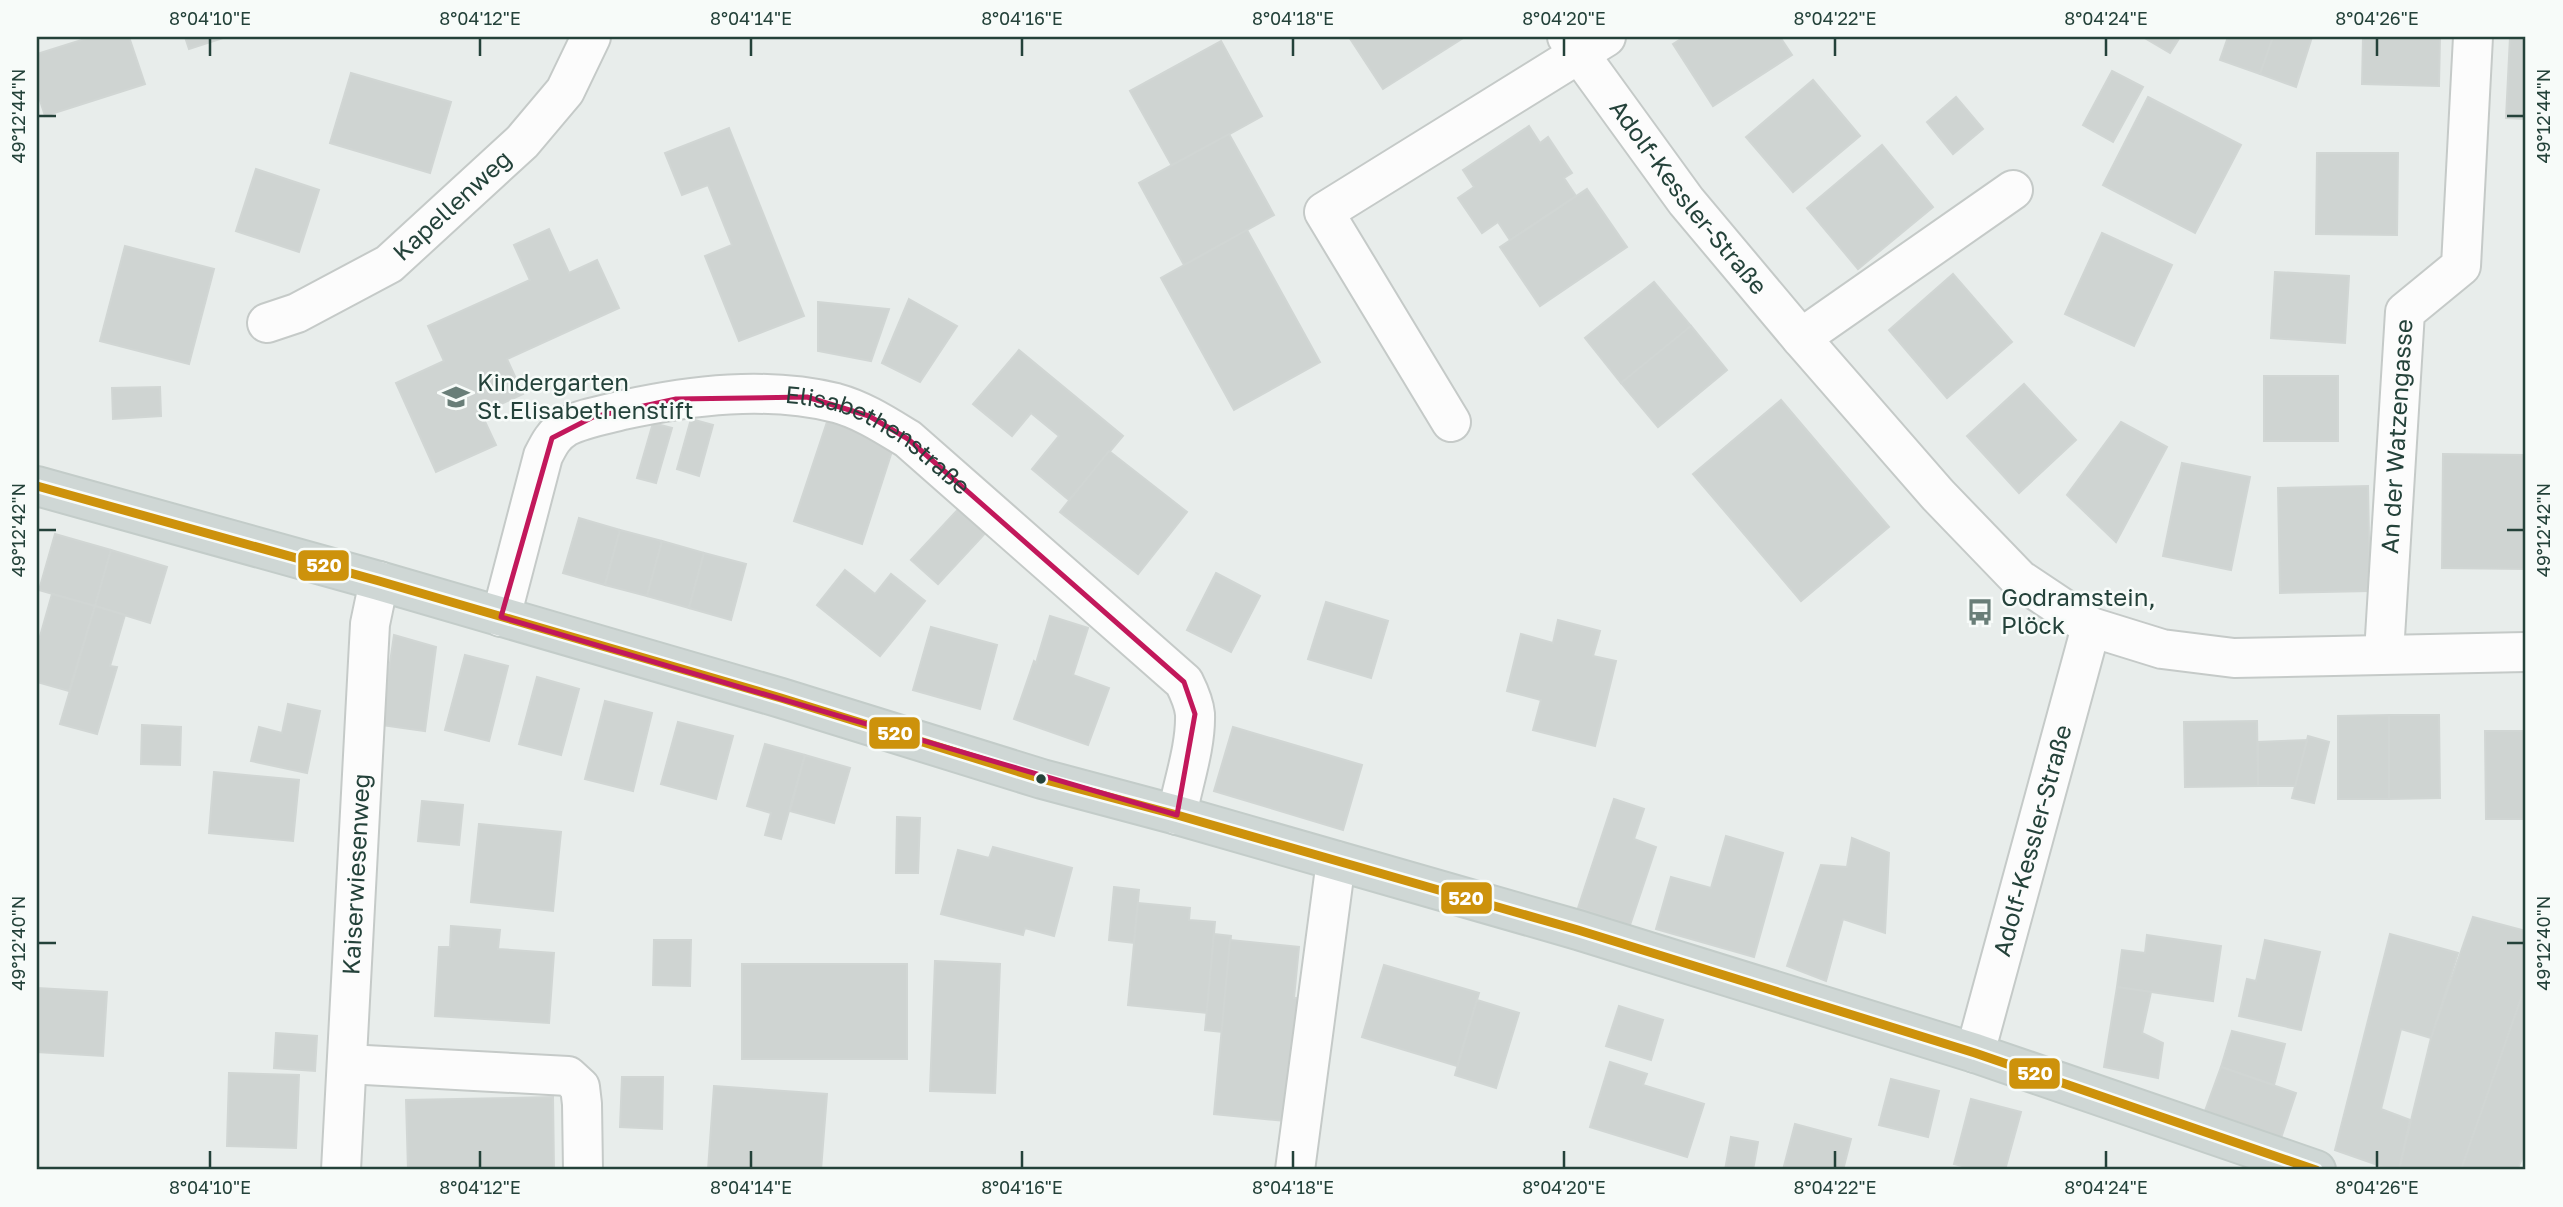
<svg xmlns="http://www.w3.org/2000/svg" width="2563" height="1207" viewBox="0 0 2563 1207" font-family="'Golos Text',sans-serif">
  <rect width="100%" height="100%" fill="#e8edeb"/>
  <g fill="#cfd4d2" stroke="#d1d6d4" stroke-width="2">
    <polygon points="91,37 129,37 145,84 45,116 37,91 37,54"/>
    <polygon points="185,37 226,37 189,49"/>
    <polygon points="1349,37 1462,37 1463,38 1383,89"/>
    <polygon points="1684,37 1780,37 1792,55 1713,106 1673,44"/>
    <polygon points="2143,37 2180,37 2170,53"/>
    <polygon points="2228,37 2273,37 2260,74 2220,60"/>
    <polygon points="2273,37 2312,37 2296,87 2260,74"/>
    <polygon points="2363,37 2440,37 2439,86 2362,84"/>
    <polygon points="2510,37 2526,37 2526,119 2506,118"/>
    <polygon points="1221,41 1262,116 1172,166 1130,91"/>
    <polygon points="2112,71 2143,87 2113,142 2083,125"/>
    <polygon points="351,73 451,102 430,173 330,143"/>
    <polygon points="1813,80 1860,136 1793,192 1746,137"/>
    <polygon points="1956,97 1983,129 1953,154 1927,122"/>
    <polygon points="2148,97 2241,145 2195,233 2103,185"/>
    <polygon points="1529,126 1540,143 1548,137 1572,173 1564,178 1576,196 1510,240 1498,222 1482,233 1458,198 1474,187 1463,170"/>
    <polygon points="729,128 804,316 739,341 705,256 732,245 708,185 682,195 665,153"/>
    <polygon points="1229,134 1274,215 1184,265 1139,183"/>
    <polygon points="1882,145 1933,207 1858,269 1807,208"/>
    <polygon points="2317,153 2398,153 2397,235 2316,234"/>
    <polygon points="256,169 319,190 299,252 236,231"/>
    <polygon points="1587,189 1627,247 1540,306 1500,247"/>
    <polygon points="549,229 569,273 597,260 619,308 507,359 523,394 481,413 496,445 436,472 396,383 444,361 428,326 530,280 514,245"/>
    <polygon points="1247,230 1320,362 1234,410 1161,278"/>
    <polygon points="2102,233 2172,265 2134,346 2065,314"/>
    <polygon points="125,246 214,269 189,364 100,341"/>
    <polygon points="2275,272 2349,276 2345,343 2271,338"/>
    <polygon points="1953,274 2012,342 1947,398 1889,330"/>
    <polygon points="1654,282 1691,326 1621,383 1585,338"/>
    <polygon points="909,299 957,326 920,382 882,363"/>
    <polygon points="818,302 889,309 871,361 818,351"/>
    <polygon points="1691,326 1727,370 1658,427 1621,383"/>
    <polygon points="1019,350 1123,436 1069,500 1032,469 1059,436 1031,413 1012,436 973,404"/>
    <rect x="2264" y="376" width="74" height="65"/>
    <polygon points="2024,384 2076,440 2019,493 1967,436"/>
    <polygon points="160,387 161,416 113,419 112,388"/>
    <polygon points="1781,400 1889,527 1801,601 1693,474"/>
    <polygon points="829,416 896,439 862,544 794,521"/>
    <polygon points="691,419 713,425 699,476 677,469"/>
    <polygon points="2121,422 2167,447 2116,542 2067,495"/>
    <polygon points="653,423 672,428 656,483 637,478"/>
    <polygon points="1109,451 1187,512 1138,574 1060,512"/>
    <polygon points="2443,454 2526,455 2526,569 2442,568"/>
    <polygon points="2182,463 2250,477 2231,570 2163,556"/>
    <polygon points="2368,486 2370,591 2280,593 2278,488"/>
    <polygon points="963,504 989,529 938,584 911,560"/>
    <polygon points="579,518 620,530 605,585 563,573"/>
    <polygon points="620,530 662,541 647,596 605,585"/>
    <polygon points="55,534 111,550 95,606 39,590"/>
    <polygon points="662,541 704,553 689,608 647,596"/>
    <polygon points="111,550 167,567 150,623 95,606"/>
    <polygon points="704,553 746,564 731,620 689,608"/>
    <polygon points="845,570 875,594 891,574 925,601 880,656 817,605"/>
    <polygon points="1216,573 1260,596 1231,652 1187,630"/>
    <polygon points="52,594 95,606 69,691 37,682 37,647"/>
    <polygon points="1326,602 1388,621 1371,678 1308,659"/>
    <polygon points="95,606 125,615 110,666 117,667 97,734 60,724"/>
    <polygon points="1050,616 1088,628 1073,675 1109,688 1088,745 1014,719 1034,661 1036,663"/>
    <polygon points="1558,620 1600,631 1593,656 1616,661 1595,746 1533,730 1541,700 1507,691 1521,634 1553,643"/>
    <polygon points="931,627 997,645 980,709 913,690"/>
    <polygon points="394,635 436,647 425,731 381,725"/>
    <polygon points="465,655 508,666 489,741 445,730"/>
    <polygon points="537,677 579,689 561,755 519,744"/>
    <polygon points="605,701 652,713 633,791 585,779"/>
    <polygon points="288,704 320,711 307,773 251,761 259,727 282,733"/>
    <polygon points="2389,715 2389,799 2338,799 2338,716"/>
    <polygon points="2389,715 2439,715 2440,798 2389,799"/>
    <polygon points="2257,721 2258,786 2185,787 2184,722"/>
    <polygon points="678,722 733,736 716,799 661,784"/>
    <polygon points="142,725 181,727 180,765 141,764"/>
    <polygon points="1233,727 1362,765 1343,830 1214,791"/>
    <polygon points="2485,731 2526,731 2526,819 2486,819"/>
    <polygon points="2308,736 2329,742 2314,803 2292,798"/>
    <polygon points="2307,740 2295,786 2258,786 2258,742"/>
    <polygon points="765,744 805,755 781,839 765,835 771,813 747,806"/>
    <polygon points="805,755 850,768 834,823 790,811"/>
    <polygon points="214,772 299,780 293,841 209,833"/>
    <polygon points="1614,799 1644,809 1634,839 1656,847 1630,925 1578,908"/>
    <polygon points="422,801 463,805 459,845 418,841"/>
    <polygon points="897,817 920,818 918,873 896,873"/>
    <polygon points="479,824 561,832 553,911 471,902"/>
    <polygon points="1726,836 1783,853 1754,957 1656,929 1671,877 1711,888"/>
    <polygon points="1852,838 1889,853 1885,933 1843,919 1826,981 1787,966 1821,865 1847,867"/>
    <polygon points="993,847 1072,868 1054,936 1025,928 1023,935 941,914 958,850 989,858"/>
    <polygon points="1114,887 1139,890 1134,943 1109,940"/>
    <polygon points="1138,903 1190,908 1189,920 1215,922 1207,1013 1128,1005"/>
    <polygon points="2473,917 2526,931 2526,984 2461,1170 2399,1170 2431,1038"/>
    <polygon points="451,926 500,930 498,949 554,953 549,1023 435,1016 439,947 450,947"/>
    <polygon points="1214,934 1231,936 1222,1032 1205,1030"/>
    <polygon points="2390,934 2458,953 2431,1038 2401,1029 2381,1109 2410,1120 2399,1170 2392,1170 2335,1150"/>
    <polygon points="2147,935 2221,946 2213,1001 2117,987 2122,950 2145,953"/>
    <polygon points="654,940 691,940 690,986 653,985"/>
    <polygon points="1230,940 1299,947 1294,998 1303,998 1285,1121 1214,1114"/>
    <polygon points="2265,940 2320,952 2301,1030 2239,1016 2247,979 2256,981"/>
    <polygon points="935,961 1000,964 995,1093 930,1091"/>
    <rect x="742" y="964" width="165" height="95"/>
    <polygon points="1384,965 1479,993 1457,1066 1362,1037"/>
    <polygon points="2526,984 2526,1150 2517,1170 2461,1170"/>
    <polygon points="2117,987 2151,992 2142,1033 2163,1043 2158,1078 2104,1067"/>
    <polygon points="37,988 107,992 103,1056 37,1052"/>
    <polygon points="1477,1000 1519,1013 1496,1088 1455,1075"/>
    <polygon points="1619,1006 1663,1020 1651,1060 1606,1046"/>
    <polygon points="2232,1031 2285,1044 2274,1085 2221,1067"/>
    <polygon points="276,1033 317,1036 315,1071 274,1068"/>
    <polygon points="1610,1062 1647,1074 1643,1085 1704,1104 1687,1157 1590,1127"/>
    <polygon points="2221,1067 2296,1093 2281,1138 2205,1111"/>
    <polygon points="229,1073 299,1075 296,1148 227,1146"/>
    <polygon points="622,1077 663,1077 662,1129 620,1127"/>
    <polygon points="1891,1079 1939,1091 1928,1137 1879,1125"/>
    <polygon points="714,1086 827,1094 821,1170 708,1170"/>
    <polygon points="553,1097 554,1170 408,1170 406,1100"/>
    <polygon points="1971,1099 2021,1112 2005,1170 1978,1170 1954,1164"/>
    <polygon points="1795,1124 1851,1139 1843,1170 1783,1170"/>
    <polygon points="1731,1137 1758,1142 1753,1170 1725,1170"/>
  </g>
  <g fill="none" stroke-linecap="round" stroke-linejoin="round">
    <defs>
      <g id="minor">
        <path id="s1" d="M 1567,37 L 1686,201 L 1801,338 L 1938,495 L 2019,579 L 2091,627 L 2162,649 L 2234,658 L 2526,652"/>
        <path id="s2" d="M 267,323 L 297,313 L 389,264 L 522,142 L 565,91 L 591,37"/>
        <polyline points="1801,338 2013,190"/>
        <polyline points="1451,422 1324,212 1606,37"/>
        <path id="s3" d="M 501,617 L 543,456 C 549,444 554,434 566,427 C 583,418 604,415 623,410 C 692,395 766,386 836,403 C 862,410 885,425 908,439 L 1184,682 C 1189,692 1194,703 1195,714 C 1196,747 1183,783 1177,815"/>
        <path id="s4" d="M 2384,653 L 2405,312 L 2461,266 L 2473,37"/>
        <path id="s5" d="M 1975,1053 L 2091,627"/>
        <polyline points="347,1064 568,1076 580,1087 582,1104 583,1170"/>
        <path id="s6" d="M 341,1170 L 370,624 L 379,581"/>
        <polyline points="1295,1170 1336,861"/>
      </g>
      <polyline id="major" points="37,486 379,581 781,698 1042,779 1177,815 1578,930 1975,1053 2316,1170"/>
    </defs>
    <use href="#minor" stroke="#c5cac8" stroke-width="42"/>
    <use href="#major" stroke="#c3ccc9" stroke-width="42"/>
    <use href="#minor" stroke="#fcfcfc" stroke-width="38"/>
    <use href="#major" stroke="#cfd7d5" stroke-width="38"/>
    <defs>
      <polyline id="bus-1" points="37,486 379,581 781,698 1042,779 1177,815 1578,930 1975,1053 2316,1170"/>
    </defs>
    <use href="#bus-1" stroke="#f7fbf9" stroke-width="14"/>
    <use href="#bus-1" stroke="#cd920c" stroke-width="9"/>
  </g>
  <path fill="none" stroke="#c2185b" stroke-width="5" stroke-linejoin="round" d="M 807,397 L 869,416 L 908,439 L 1184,682 L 1195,714 L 1177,815 L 501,617 L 552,438 L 593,417 L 676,399 Z"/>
  <path fill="none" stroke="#24423a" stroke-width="2.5" d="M 210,38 L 210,56M 480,38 L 480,56M 751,38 L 751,56M 1022,38 L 1022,56M 1293,38 L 1293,56M 1564,38 L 1564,56M 1835,38 L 1835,56M 2106,38 L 2106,56M 2377,38 L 2377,56M 38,116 L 56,116M 2507,116 L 2524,116M 38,530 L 56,530M 2507,530 L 2524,530M 38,943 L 56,943M 2507,943 L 2524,943M 210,1151 L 210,1168M 480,1151 L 480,1168M 751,1151 L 751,1168M 1022,1151 L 1022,1168M 1293,1151 L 1293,1168M 1564,1151 L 1564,1168M 1835,1151 L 1835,1168M 2106,1151 L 2106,1168M 2377,1151 L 2377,1168"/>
  <defs>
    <symbol id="school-bare" viewBox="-9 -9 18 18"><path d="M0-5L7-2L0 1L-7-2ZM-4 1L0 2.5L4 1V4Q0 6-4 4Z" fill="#697e78" stroke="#f7fbf9" stroke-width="2.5" paint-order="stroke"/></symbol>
    <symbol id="bus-bare" viewBox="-9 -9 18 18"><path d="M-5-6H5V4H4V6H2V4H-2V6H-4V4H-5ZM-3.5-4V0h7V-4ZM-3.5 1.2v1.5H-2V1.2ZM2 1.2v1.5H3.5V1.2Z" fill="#697e78" stroke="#f7fbf9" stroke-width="2.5" paint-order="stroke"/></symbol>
  </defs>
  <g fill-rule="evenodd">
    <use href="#school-bare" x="437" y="378" width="38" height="38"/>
    <use href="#bus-bare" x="1961" y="593" width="38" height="38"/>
  </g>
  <circle fill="#24423a" stroke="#f7fbf9" stroke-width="2.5" cx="1041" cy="779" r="6"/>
  <g text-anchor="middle" stroke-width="5" stroke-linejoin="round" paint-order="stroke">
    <g font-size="24" fill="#24423a" stroke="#f7fbf9">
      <text dy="8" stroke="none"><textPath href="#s1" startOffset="201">Adolf-Kessler-Straße</textPath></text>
      <text dy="8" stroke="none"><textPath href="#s2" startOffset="222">Kapellenweg</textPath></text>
      <text dy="8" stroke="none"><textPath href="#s4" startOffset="217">An der Watzengasse</textPath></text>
      <text dy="8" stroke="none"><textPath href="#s3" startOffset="532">Elisabethenstraße</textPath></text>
      <text dy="8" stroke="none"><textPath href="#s5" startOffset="220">Adolf-Kessler-Straße</textPath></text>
      <text dy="8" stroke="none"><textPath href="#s6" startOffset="296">Kaiserwiesenweg</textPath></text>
    </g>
    <g font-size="24" fill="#24423a" stroke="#f7fbf9" text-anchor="start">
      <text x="477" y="391">Kindergarten<tspan x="477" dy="28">St.Elisabethenstift</tspan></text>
      <text x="2001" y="606">Godramstein,<tspan x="2001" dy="28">Plöck</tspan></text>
    </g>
  </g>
  <g stroke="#f7fbf9" stroke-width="2.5">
    <rect x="297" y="549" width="53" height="33" rx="7" fill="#cd920c"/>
    <rect x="868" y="716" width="53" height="34" rx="7" fill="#cd920c"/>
    <rect x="1440" y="881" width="53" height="34" rx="7" fill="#cd920c"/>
    <rect x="2008" y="1057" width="53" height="33" rx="7" fill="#cd920c"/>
  </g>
  <g font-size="19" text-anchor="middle" font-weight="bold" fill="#fff">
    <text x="324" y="572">520</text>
    <text x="895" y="740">520</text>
    <text x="1466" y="905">520</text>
    <text x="2035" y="1080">520</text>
  </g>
  <rect width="2563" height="1207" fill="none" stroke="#f7fbf9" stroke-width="77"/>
  <rect x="38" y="38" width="2486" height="1130" fill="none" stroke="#24423a" stroke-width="2.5"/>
  <g font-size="18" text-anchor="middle" fill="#24423a">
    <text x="210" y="25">8°04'10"E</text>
    <text x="480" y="25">8°04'12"E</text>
    <text x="751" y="25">8°04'14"E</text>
    <text x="1022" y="25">8°04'16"E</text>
    <text x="1293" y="25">8°04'18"E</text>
    <text x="1564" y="25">8°04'20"E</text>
    <text x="1835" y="25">8°04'22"E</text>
    <text x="2106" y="25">8°04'24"E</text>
    <text x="2377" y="25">8°04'26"E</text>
    <text transform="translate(19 116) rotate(-90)" y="6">49°12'44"N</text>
    <text transform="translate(2544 116) rotate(-90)" y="6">49°12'44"N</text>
    <text transform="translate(19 530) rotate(-90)" y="6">49°12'42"N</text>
    <text transform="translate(2544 530) rotate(-90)" y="6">49°12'42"N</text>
    <text transform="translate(19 943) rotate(-90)" y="6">49°12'40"N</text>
    <text transform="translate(2544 943) rotate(-90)" y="6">49°12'40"N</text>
    <text x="210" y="1194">8°04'10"E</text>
    <text x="480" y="1194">8°04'12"E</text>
    <text x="751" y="1194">8°04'14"E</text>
    <text x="1022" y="1194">8°04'16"E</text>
    <text x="1293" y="1194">8°04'18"E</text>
    <text x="1564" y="1194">8°04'20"E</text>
    <text x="1835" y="1194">8°04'22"E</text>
    <text x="2106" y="1194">8°04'24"E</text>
    <text x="2377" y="1194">8°04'26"E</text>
  </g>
</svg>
